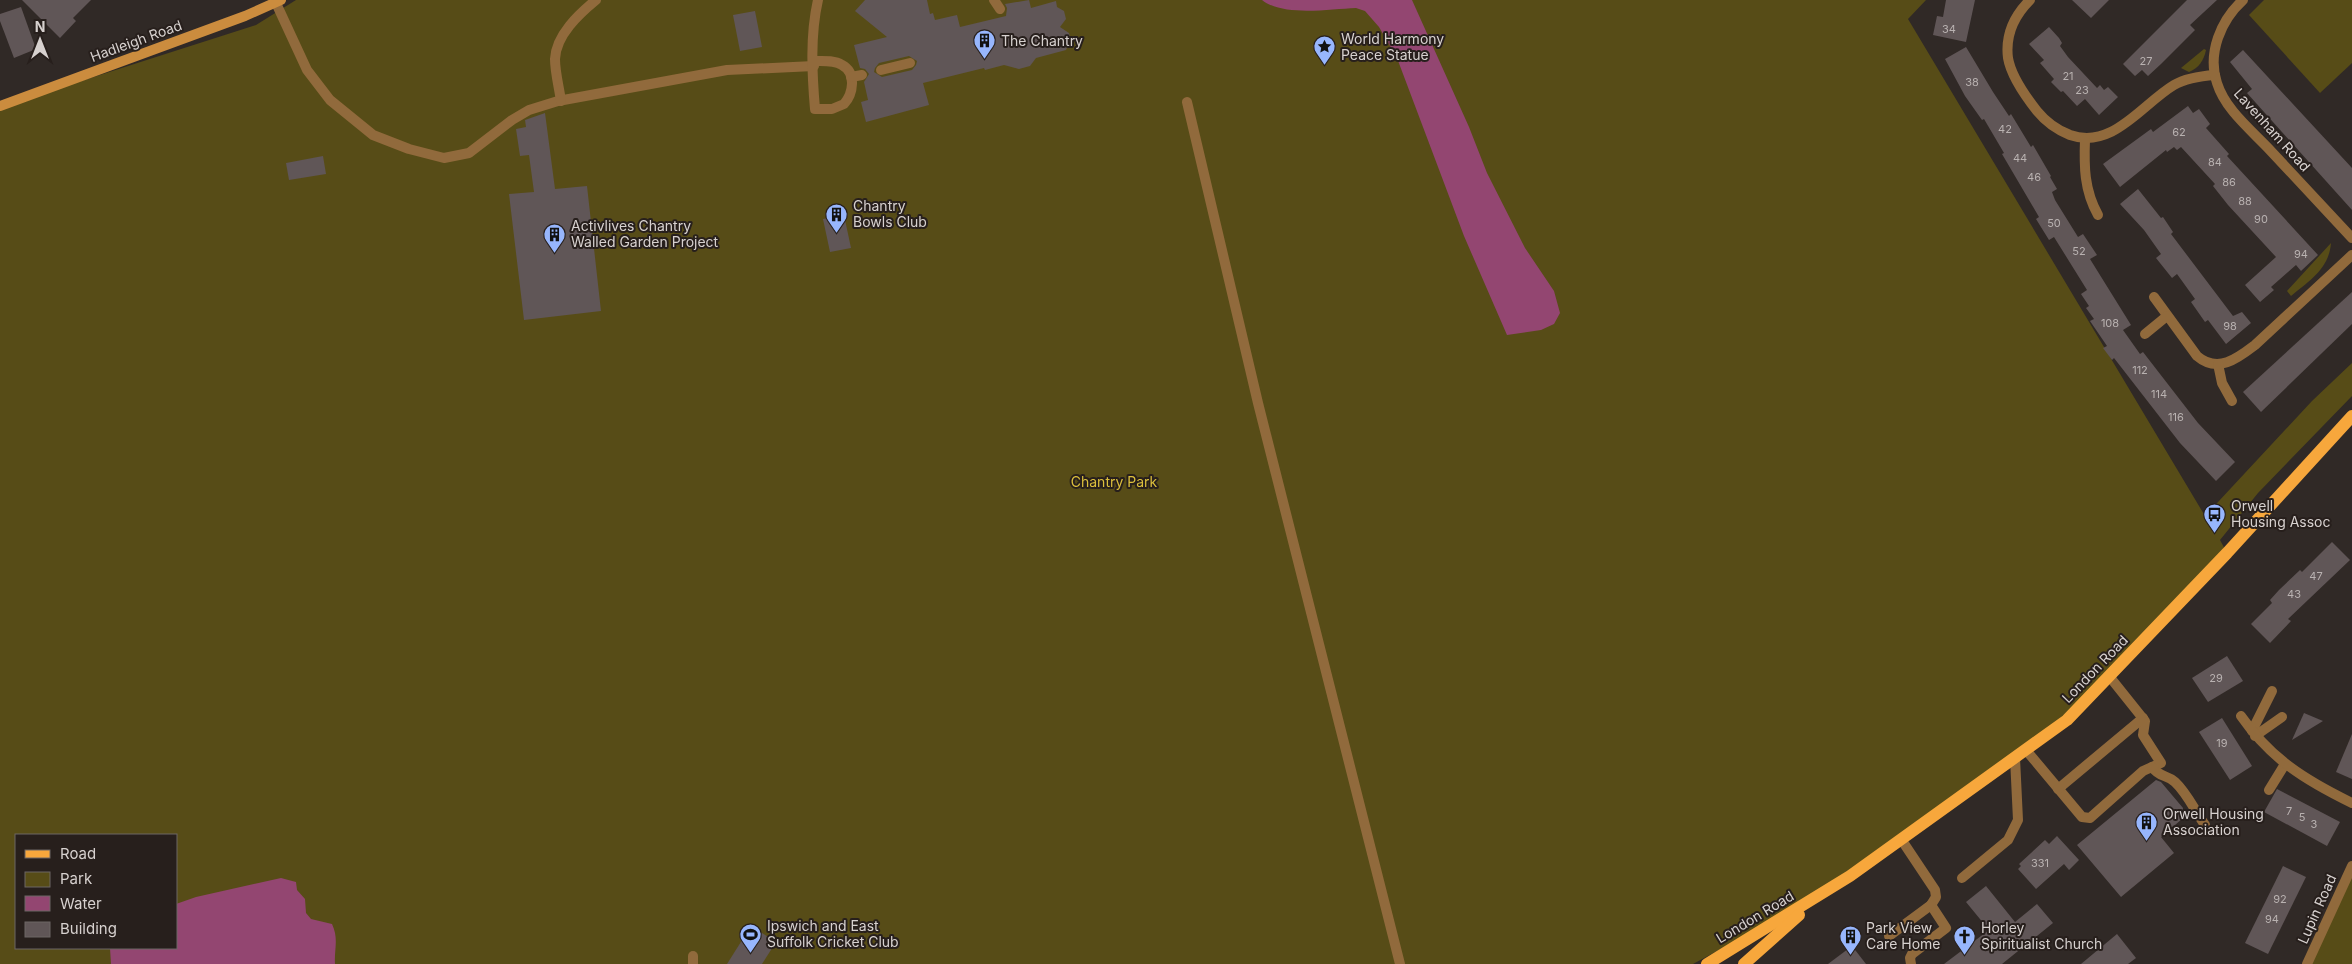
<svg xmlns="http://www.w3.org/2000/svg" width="2352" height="964" viewBox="0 0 2352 964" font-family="Inter,sans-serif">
  <rect width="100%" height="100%" fill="#302926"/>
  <g fill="#574c17" fill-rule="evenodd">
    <path d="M 296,0 L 1926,0 L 1908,19 L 2205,516 L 2312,401 L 2352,363 L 2352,396 L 2258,493 L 2220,540 L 2227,553 L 2067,720 L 1819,896 L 1693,964 L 0,964 L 0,107 L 256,25 ZM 16,835 L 176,835 L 176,948 L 16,948 Z"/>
    <polygon points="2264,0 2352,0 2352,63 2320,93 2249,15"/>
    <path d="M 2204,49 L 2206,50 C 2204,60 2199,68 2189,72 L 2181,68 Z"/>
    <path d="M 2331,243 C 2329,269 2309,281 2291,296 L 2287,291 Z"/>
    <polygon points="2352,876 2352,964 2307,964"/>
  </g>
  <g fill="#934671">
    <path d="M 1262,0 L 1412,0 L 1469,127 L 1487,173 L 1525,248 L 1554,291 L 1560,313 L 1554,324 L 1541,330 L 1507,335 L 1464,236 L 1397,58 L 1379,27 L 1365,11 L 1356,8 C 1329,9 1283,17 1262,0 Z"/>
    <path d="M 281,878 L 296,882 L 297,890 L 305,899 L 306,913 L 311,919 L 332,924 C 339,939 334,949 335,964 L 111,964 L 110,948 L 176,948 L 176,904 L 196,897 Z"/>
  </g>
  <g fill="#605657" fill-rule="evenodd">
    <polygon points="22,0 91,0 73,18 76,21 60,38"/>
    <path d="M 865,0 L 927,0 L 930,14 L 933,13 L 935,20 L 957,15 L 960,27 L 1006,16 L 1007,8 L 1005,4 L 1029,0 L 1031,8 L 1056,1 L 1057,7 L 1064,11 L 1066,19 L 1060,27 L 1069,33 L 1071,40 L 1066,50 L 1036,58 L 1030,66 L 1019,69 L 1004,65 L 985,70 L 984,68 L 923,83 L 929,105 L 866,122 L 861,102 L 868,100 L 864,82 L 869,74 L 865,69 L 860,68 L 854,45 L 887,37 L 855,11 ZM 909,56 L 917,61 L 916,65 L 912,70 L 882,77 L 874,72 L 875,68 L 879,63 Z"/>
    <polygon points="1946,0 1975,0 1966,42 1933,35 1937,16 1943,17"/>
    <polygon points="2072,0 2109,0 2091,18"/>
    <polygon points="2187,0 2217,0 2190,25 2195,30 2161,64 2148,76 2142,70 2135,76 2123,64"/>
    <polygon points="21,7 36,49 14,58 0,21 0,14"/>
    <polygon points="755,11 762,47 740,51 733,15"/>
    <polygon points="2049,27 2059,38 2062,43 2060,46 2068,57 2097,88 2100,85 2104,90 2108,87 2118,97 2099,115 2085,99 2077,106 2063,91 2061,92 2051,82 2054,79 2040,63 2044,60 2029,44"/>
    <polygon points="1966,47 1993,92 2009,116 2011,114 2031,147 2033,145 2051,176 2050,177 2057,189 2052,192 2055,200 2078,237 2083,234 2097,255 2090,259 2131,325 2123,330 2140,354 2143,352 2198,423 2235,462 2216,481 2180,443 2114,358 2112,360 2103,348 2107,346 2090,321 2094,319 2086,308 2089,306 2081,294 2087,290 2054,237 2049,240 2036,219 2039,217 2002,154 2004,153 1984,119 1982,120 1965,96 1945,59"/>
    <polygon points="2243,50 2352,168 2352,210 2247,93 2252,89 2230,62"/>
    <polygon points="2188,106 2193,113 2199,109 2210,124 2206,128 2229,154 2227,156 2318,255 2301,271 2296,265 2271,287 2274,290 2260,302 2245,285 2276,257 2228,205 2213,186 2215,184 2181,147 2177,150 2174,147 2167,152 2166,150 2120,187 2103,164 2151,129 2153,132"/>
    <polygon points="545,113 555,189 587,186 601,311 524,320 509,194 534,192 529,155 520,156 516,129 526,127 525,120"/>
    <polygon points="323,156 326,174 289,180 286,163"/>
    <polygon points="2138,189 2161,218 2163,217 2173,232 2171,234 2233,316 2242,312 2251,323 2226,344 2208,320 2205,322 2191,302 2195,299 2177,274 2172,278 2156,258 2161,254 2144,230 2120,204"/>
    <polygon points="844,215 851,248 830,252 823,219"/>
    <polygon points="2352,292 2352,324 2261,412 2243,392"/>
    <polygon points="2332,542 2350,560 2288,619 2291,621 2270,643 2251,624 2272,603 2270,600 2279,590 2300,570 2302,572"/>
    <polygon points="2227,656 2243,681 2208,702 2192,678"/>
    <polygon points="2304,713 2323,721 2292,740"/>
    <polygon points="2222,718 2252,766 2230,780 2199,732"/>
    <polygon points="2352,734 2352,779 2336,772"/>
    <polygon points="2156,780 2161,782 2183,808 2182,819 2161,837 2174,853 2121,897 2077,845"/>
    <polygon points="2277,789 2340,822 2327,846 2264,812"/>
    <polygon points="2057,836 2079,860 2069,870 2064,864 2036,889 2018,869 2021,866 2019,864 2045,840 2049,844"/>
    <polygon points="2283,866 2306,877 2268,954 2245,943"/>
    <polygon points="1986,886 2015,922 2037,904 2053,923 2002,964 1944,964 1989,930 1966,902"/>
    <polygon points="751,926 776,942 762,964 727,964"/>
    <polygon points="2117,934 2136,958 2128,964 2081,964"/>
    <polygon points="1852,946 1866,964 1828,964"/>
  </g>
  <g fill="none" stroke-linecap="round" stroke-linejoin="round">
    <g stroke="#916a3c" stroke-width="10">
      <polyline points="994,0 1000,9"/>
      <polyline points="276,3 307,70 330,100 373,135 409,149 444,158 469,153 512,120 529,110 558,101 727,70 814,66"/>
      <path d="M 814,61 C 823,61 834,60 842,65 C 857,73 853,94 844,104 L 832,109 L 815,109 C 812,74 810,35 818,0"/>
      <polyline points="881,70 910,63"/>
      <polyline points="851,77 862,75"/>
      <path d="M 561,101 C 559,87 555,72 555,59 C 556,35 579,14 596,0"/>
      <polyline points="1187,102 1258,403 1400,964"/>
      <polyline points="2252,731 2272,691"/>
      <polyline points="2255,736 2282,717"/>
      <polyline points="2026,750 2082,817 2090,818 2143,771 2161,763 2143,735 2145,721 2109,676"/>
      <path d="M 2152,767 C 2160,778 2166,774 2175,782 C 2187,793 2195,811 2205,825"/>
      <polyline points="2058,789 2143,718"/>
      <polyline points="2269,790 2285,764"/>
      <polyline points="1901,839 1935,890 1936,897 1931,905 1946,928 1912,954 1910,958 1911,964"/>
      <polyline points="1962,878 2008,840 2018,820 2015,758"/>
      <polyline points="1889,936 1931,905"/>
      <polyline points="693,964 693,956"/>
    </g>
    <g stroke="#916a3c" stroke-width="10">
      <path d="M 2030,0 C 2014,16 2005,34 2008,58 C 2011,76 2026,97 2037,111 C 2046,122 2057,130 2070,135 C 2113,150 2142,104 2174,85 C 2186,78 2201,76 2215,75"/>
      <path d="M 2243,0 C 2221,20 2207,53 2217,83 C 2225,109 2250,129 2268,148 C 2296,178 2324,208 2352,238"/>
      <path d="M 2085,139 C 2084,166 2084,190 2098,215"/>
      <path d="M 2154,297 L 2197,356 C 2218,374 2238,358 2255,345 L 2352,255"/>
      <polyline points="2145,334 2167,316"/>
      <polyline points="2218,364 2222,383 2232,401"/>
      <path d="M 2241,716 C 2271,759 2305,780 2352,803"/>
      <polyline points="2307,964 2352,866"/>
    </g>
    <polyline stroke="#cb8c3e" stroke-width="10" points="0,106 245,16 281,0"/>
    <g stroke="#f7a73c" stroke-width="12">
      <polyline points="1707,964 1850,876 2067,720 2227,553 2352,416"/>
      <polyline points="1744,964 1799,915"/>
    </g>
  </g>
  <defs>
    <symbol id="building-pin" viewBox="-11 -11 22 30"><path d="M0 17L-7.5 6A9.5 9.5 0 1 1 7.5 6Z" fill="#97b6fd" stroke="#271f1c"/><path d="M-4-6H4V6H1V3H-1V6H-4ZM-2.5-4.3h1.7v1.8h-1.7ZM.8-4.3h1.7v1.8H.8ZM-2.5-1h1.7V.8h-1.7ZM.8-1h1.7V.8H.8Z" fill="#111"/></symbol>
    <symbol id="sight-pin" viewBox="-11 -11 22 30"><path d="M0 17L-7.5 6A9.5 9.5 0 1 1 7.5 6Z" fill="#97b6fd" stroke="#271f1c"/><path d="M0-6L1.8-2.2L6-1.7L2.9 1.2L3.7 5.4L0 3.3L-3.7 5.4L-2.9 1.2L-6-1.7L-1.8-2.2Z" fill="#111"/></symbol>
    <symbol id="bus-pin" viewBox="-11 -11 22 30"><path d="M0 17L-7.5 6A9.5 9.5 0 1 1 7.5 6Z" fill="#97b6fd" stroke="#271f1c"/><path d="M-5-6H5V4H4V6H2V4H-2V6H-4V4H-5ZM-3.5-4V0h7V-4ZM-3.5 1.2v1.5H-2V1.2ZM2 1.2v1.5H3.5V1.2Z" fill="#111"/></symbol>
    <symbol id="stadium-pin" viewBox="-11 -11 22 30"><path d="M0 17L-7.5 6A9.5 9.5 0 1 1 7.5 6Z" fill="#97b6fd" stroke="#271f1c"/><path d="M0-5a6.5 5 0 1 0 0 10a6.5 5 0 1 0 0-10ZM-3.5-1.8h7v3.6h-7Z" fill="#111"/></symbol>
    <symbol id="church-pin" viewBox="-11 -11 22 30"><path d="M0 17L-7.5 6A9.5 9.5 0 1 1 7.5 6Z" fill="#97b6fd" stroke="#271f1c"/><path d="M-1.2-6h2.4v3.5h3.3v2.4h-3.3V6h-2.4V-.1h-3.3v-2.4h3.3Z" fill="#111"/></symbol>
  </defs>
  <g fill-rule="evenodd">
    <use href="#building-pin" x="972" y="28" width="25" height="34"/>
    <use href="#sight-pin" x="1312" y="34" width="25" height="34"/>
    <use href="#building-pin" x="824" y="202" width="25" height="34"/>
    <use href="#building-pin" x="542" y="222" width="25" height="34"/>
    <use href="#bus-pin" x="2202" y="502" width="25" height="34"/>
    <use href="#building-pin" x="2134" y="810" width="25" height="34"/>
    <use href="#stadium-pin" x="738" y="922" width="25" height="34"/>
    <use href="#building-pin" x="1838" y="924" width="25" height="34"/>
    <use href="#church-pin" x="1952" y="924" width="25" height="34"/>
  </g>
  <g text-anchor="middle" stroke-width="4" stroke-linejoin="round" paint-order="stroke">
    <g font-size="11" fill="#b9b2b1">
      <text x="1949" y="33">34</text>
      <text x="2146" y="65">27</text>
      <text x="2068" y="80">21</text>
      <text x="1972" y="86">38</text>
      <text x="2082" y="94">23</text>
      <text x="2005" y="133">42</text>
      <text x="2179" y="136">62</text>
      <text x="2020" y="162">44</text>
      <text x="2215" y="166">84</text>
      <text x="2034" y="181">46</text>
      <text x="2229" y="186">86</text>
      <text x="2245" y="205">88</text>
      <text x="2261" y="223">90</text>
      <text x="2054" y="227">50</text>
      <text x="2079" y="255">52</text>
      <text x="2301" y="258">94</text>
      <text x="2110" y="327">108</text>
      <text x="2230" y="330">98</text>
      <text x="2140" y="374">112</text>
      <text x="2159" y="398">114</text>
      <text x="2176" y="421">116</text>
      <text x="2316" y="580">47</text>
      <text x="2294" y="598">43</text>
      <text x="2216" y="682">29</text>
      <text x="2222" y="747">19</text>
      <text x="2289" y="815">7</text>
      <text x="2302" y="821">5</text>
      <text x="2314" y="828">3</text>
      <text x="2040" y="867">331</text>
      <text x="2280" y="903">92</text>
      <text x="2272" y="923">94</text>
    </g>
    <g font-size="14" fill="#d7d1cf" stroke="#271f1c" text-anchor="start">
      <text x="1341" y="44">World Harmony<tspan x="1341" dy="16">Peace Statue</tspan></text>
      <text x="1001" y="46">The Chantry</text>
      <text x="853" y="211">Chantry<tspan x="853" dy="16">Bowls Club</tspan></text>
      <text x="571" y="231">Activlives Chantry<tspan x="571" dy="16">Walled Garden Project</tspan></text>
      <text x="2231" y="511">Orwell<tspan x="2231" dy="16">Housing Assoc</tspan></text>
      <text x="2163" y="819">Orwell Housing<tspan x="2163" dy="16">Association</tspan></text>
      <text x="767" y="931">Ipswich and East<tspan x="767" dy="16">Suffolk Cricket Club</tspan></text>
      <text x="1866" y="933">Park View<tspan x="1866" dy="16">Care Home</tspan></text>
      <text x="1981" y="933">Horley<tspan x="1981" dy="16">Spiritualist Church</tspan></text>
    </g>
    <g font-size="14" fill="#d7d1cf" stroke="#271f1c">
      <text transform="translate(136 41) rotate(-20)" y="5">Hadleigh Road</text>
      <text transform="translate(2272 130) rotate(48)" y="5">Lavenham Road</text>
      <text transform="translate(2095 669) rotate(-46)" y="5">London Road</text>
      <text transform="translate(2317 909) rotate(-66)" y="5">Lupin Road</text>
      <text transform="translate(1755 917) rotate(-31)" y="5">London Road</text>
    </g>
    <g font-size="14" fill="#dcbf3c" stroke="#271f1c">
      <text x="1114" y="487">Chantry Park</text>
    </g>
  </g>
  <rect x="15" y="834" width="162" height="115" fill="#271f1c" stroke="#6d6664"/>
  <rect x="25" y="850" width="25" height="8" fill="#f7a73c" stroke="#6d6664"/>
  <text x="60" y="859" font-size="15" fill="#d7d1cf">Road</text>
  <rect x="25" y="872" width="25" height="15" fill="#574c17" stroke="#6d6664"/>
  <text x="60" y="884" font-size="15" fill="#d7d1cf">Park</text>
  <rect x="25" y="896" width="25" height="15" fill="#934671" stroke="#6d6664"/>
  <text x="60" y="909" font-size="15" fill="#d7d1cf">Water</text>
  <rect x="25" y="922" width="25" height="15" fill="#605657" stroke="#6d6664"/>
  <text x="60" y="934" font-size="15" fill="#d7d1cf">Building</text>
  <g transform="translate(40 40)" stroke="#271f1c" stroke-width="4" paint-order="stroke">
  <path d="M0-4L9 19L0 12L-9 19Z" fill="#d7d1cf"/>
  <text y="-8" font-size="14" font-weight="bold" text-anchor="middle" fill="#d7d1cf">N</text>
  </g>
</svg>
